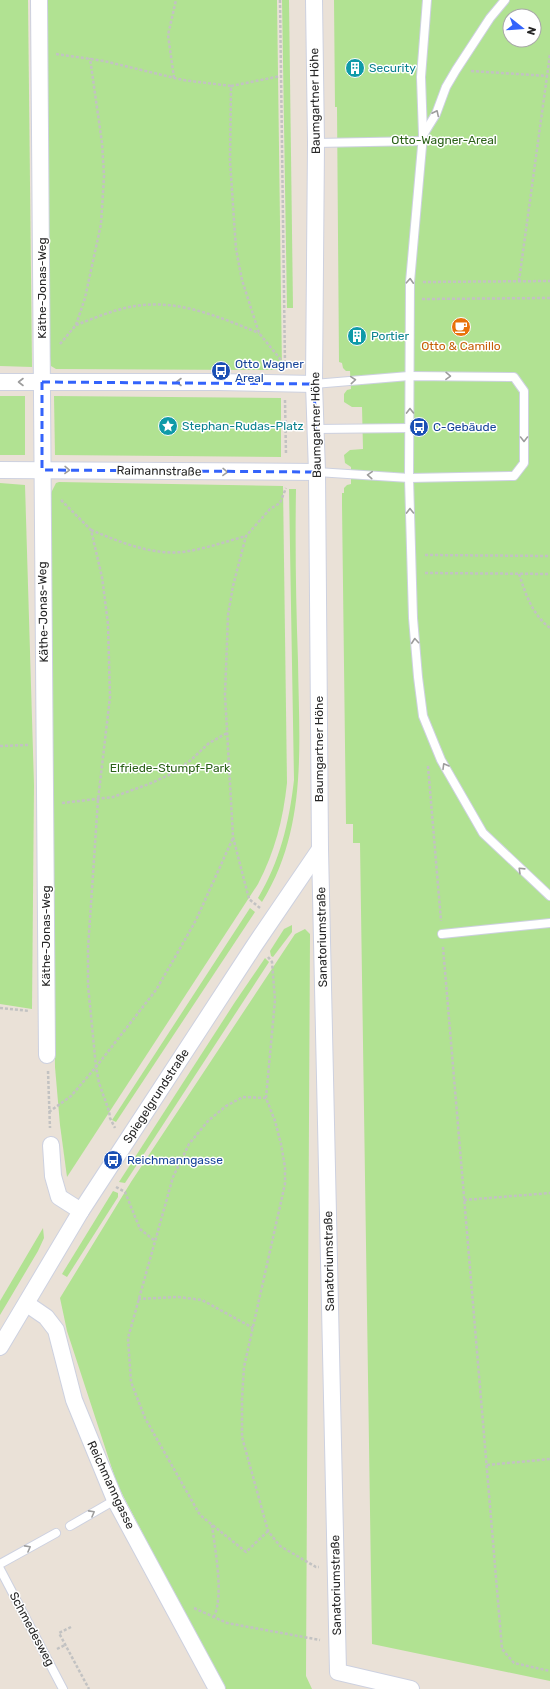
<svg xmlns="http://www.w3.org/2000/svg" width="550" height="1689" viewBox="0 0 550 1689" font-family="Rubik,sans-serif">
  <rect width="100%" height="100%" fill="#eae1d7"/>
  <g fill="#b1e292" fill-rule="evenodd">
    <polygon points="0,0 28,0 32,367 0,366"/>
    <polygon points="44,0 277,0 282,370 56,369 51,366 48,341"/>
    <polygon points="282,0 289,0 293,308 287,308"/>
    <path d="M 334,0 L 550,0 L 550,1681 L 372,1644 L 360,843 L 353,843 L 353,824 L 346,824 L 342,505 L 342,493 L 344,493 L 344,488 L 347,485 L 351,484 L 351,467 L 345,463 L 344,455 L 350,450 L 363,449 L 362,407 L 352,407 L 344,402 L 344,394 L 347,390 L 351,389 L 350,371 L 346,371 L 343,368 L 342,363 L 339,362 L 337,107 L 335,107 ZM 510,16 L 534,16 L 534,40 L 510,40 Z"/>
    <rect x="0" y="396" width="25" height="59"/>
    <polygon points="54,396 281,398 281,457 55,455"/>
    <path d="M 59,482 L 283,486 L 287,783 C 283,820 275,851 258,884 L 67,1177 L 60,1125 L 55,1067 L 49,497 L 56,483 Z"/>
    <polygon points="0,483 25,485 34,785 32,1009 0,1004"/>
    <path d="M 289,489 L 296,489 C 295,546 296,604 298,661 C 299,744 308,828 262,902 L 258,898 C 280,861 289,823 294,780 Z"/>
    <polygon points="250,908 255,912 116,1122 112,1120"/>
    <polygon points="292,925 292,932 273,957 271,956 270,951 284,929"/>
    <polygon points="305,929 310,934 306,1676 312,1689 224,1689 117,1484 67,1331 60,1298 131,1182 295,934"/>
    <polygon points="265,958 269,962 125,1183 119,1182 235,1002"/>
    <polygon points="113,1191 118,1193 118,1197 67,1277 62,1274"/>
    <polygon points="43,1228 44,1238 38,1251 0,1315 0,1301"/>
  </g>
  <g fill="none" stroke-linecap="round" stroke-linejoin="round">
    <defs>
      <g id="lane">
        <polyline points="505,0 490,18 456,70 446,87 436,114 423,135 410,282 409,478 413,618 418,677 423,716 441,760 483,833 550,896"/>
        <polyline points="423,135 421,77 427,0"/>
        <polyline points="316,143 422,141"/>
        <polyline points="314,384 409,376 514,377 524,391 524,463 514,476 409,478 317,472"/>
        <polyline points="316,429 410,428"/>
        <polyline points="442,934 550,923"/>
        <polyline points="70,1526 115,1500"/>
        <polyline points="0,1564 56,1533"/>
        <polyline points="0,1569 63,1689"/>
      </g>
      <g id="street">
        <polyline points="39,0 47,1055"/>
        <polyline points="314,0 316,143 314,384 317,472 320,849 338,1672 411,1689"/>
        <polyline points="0,382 218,382 314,384"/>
        <polyline points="0,470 317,472"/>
        <polyline points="51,1145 53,1176 59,1197 81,1211"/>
        <polyline points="27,1304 46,1317 56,1330 74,1400 115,1500 217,1689"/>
        <polyline points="0,1347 81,1211 254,946 320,849"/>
      </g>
    </defs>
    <use href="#lane" stroke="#cdd1e0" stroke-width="10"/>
    <use href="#street" stroke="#cdd1e0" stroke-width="18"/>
    <g stroke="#c2c2c2" stroke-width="2.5" stroke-dasharray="3 2" stroke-linecap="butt">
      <polyline points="280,0 285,365"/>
      <polyline points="56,54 104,61 183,80 231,86 230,161 236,249 242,280 259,333 285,365"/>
      <polyline points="471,71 548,76"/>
      <polyline points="174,78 168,35 176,0"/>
      <polyline points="231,86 281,76"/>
      <polyline points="519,281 550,54"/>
      <polyline points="423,282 550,281"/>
      <polyline points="422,299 550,298"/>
      <path d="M 76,325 C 95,318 115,309 135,306 C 179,299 219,317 259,333"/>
      <polyline points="60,344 76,325 85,298 101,224 104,176 102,143 90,58"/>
      <polyline points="285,400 286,455"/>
      <polyline points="61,500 91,530 102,577 108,624 110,697 98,800 88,948 88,985 96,1067 99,1083 109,1111 110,1118 115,1128"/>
      <path d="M 91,530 C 120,542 150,555 183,552 C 204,549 225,542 246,536"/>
      <polyline points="425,555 550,556"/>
      <polyline points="425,573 550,574"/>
      <path d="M 519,574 C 526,595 532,614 550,628"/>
      <polyline points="0,746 28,745"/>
      <polyline points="428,766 441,921"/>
      <polyline points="62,803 113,797 149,784 171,774 191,760 209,743 227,733"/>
      <polyline points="260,908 249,899 233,837 225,695 228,615 233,586 246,536 270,509 280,503 286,488"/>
      <polyline points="443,947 502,1649 514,1663 550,1671"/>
      <polyline points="268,957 272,962 275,1000 266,1098 275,1121 281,1144 285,1167 285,1184 244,1367 242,1399 242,1437 268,1531 280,1546 316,1567 319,1567"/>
      <polyline points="0,1008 29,1011"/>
      <polyline points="48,1071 50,1128"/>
      <polyline points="266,1098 243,1097 226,1106 208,1121 189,1144 173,1177 128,1338 131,1382 145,1418 200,1515 246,1552 268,1531"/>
      <polyline points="49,1112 71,1096 96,1067 156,990 178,952 196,920 233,838"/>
      <polyline points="116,1187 125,1192 140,1229 155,1241"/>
      <polyline points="464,1200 550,1193"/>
      <polyline points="138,1299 178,1297 202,1300 253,1328"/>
      <polyline points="487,1465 550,1459"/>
      <path d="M 212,1525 C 215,1550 224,1594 214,1617"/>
      <polyline points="194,1608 227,1623 320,1640"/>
      <polyline points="71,1627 59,1633 89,1689"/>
      <polyline points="57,1649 65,1645"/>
    </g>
    <use href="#lane" stroke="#fff" stroke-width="8"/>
    <use href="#street" stroke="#fff" stroke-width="16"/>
  </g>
  <defs><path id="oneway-chevron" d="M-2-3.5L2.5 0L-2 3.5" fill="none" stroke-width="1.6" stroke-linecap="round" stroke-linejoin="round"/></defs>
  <g stroke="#9d9d9d">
    <use href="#oneway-chevron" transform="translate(436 113) rotate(-64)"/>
    <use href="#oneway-chevron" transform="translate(410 281) rotate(-87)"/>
    <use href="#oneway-chevron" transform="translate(448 376) rotate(1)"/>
    <use href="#oneway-chevron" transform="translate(353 380) rotate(-5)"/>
    <use href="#oneway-chevron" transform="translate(21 382) rotate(-180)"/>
    <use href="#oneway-chevron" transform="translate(179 382) rotate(-180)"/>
    <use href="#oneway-chevron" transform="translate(410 411) rotate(-91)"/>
    <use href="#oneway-chevron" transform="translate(524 439) rotate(90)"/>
    <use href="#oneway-chevron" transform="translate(67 470) rotate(1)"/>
    <use href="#oneway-chevron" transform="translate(225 472) rotate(1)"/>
    <use href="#oneway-chevron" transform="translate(370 475) rotate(-176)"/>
    <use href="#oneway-chevron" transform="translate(410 511) rotate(-91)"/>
    <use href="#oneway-chevron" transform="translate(415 641) rotate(-95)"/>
    <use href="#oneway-chevron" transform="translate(445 766) rotate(-120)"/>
    <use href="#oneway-chevron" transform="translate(521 870) rotate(-136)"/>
    <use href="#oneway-chevron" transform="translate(92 1513) rotate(-29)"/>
    <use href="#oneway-chevron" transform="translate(28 1548) rotate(-29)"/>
  </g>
  <path fill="none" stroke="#3363fb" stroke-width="3" stroke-dasharray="8 5" stroke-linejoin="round" d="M 42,382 L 314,384 L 317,472 L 42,470 Z"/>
  <defs>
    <symbol id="building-disc" viewBox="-11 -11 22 22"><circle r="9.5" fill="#0f9aa8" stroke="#fff"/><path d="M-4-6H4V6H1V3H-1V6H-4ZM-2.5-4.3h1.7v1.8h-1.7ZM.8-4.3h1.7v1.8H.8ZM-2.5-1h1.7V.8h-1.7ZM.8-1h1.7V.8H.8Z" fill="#fff"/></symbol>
    <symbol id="cafe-disc" viewBox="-11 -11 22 22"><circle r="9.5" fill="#e8710a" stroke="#fff"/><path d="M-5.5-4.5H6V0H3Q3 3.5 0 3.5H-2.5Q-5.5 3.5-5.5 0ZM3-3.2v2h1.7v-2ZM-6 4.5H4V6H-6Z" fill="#fff"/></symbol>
    <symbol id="bus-disc" viewBox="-11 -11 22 22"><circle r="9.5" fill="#1a4fb4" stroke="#fff"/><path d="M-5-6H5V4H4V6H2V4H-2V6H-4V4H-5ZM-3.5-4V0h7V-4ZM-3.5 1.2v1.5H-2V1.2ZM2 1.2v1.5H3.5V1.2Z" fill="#fff"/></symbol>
    <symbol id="sight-disc" viewBox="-11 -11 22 22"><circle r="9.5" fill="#0f9aa8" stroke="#fff"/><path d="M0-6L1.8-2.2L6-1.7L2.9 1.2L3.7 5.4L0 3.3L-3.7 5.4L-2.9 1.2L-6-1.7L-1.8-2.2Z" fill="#fff"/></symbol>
  </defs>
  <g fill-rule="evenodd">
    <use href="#building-disc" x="344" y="57" width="22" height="22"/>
    <use href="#cafe-disc" x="450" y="316" width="22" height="22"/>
    <use href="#building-disc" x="346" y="325" width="22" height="22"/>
    <use href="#bus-disc" x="210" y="360" width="22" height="22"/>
    <use href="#sight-disc" x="157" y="415" width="22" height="22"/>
    <use href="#bus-disc" x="408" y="416" width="22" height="22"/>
    <use href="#bus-disc" x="102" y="1149" width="22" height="22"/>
  </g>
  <g text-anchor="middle" stroke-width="3" stroke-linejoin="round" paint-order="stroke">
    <g font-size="12" fill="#0d838f" stroke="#fff" text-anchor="start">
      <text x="369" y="72">Security</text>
      <text x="371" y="340">Portier</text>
      <text x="182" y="430">Stephan-Rudas-Platz</text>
    </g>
    <g font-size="12" fill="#262626" stroke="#fff">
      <text transform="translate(315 101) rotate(-91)" y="4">Baumgartner Höhe</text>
      <text transform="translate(42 288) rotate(-90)" y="4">Käthe-Jonas-Weg</text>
      <text transform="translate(316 425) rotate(-91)" y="4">Baumgartner Höhe</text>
      <text transform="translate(159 471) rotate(1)" y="4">Raimannstraße</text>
      <text transform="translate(43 612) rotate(-91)" y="4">Käthe-Jonas-Weg</text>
      <text transform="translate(319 749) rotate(-90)" y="4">Baumgartner Höhe</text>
      <text transform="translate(46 936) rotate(-90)" y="4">Käthe-Jonas-Weg</text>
      <text transform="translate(322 937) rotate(-91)" y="4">Sanatoriumstraße</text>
      <text transform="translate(156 1096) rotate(-57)" y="4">Spiegelgrundstraße</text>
      <text transform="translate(329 1261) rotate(-91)" y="4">Sanatoriumstraße</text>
      <text transform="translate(111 1485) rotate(65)" y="4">Reichmanngasse</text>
      <text transform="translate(336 1585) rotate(-91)" y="4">Sanatoriumstraße</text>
      <text transform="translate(32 1629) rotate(62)" y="4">Schmedesweg</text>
    </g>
    <g font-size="12" fill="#2b6218" stroke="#fff">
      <text x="444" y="144">Otto-Wagner-Areal</text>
      <text x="170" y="772">Elfriede-Stumpf-Park</text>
    </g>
    <g font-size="12" fill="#c56008" stroke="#fff">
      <text x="461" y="350">Otto &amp; Camillo</text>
    </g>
    <g font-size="12" fill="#164399" stroke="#fff" text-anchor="start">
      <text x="235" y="368">Otto Wagner<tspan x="235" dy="14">Areal</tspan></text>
      <text x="433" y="431">C-Gebäude</text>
      <text x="127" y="1164">Reichmanngasse</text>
    </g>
  </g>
  <g transform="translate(522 28) rotate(107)"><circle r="19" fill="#ffffff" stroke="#a8a8a8"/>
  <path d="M0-3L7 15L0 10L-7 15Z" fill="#3363fb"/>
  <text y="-6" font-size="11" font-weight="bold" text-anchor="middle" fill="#262626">N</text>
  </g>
</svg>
